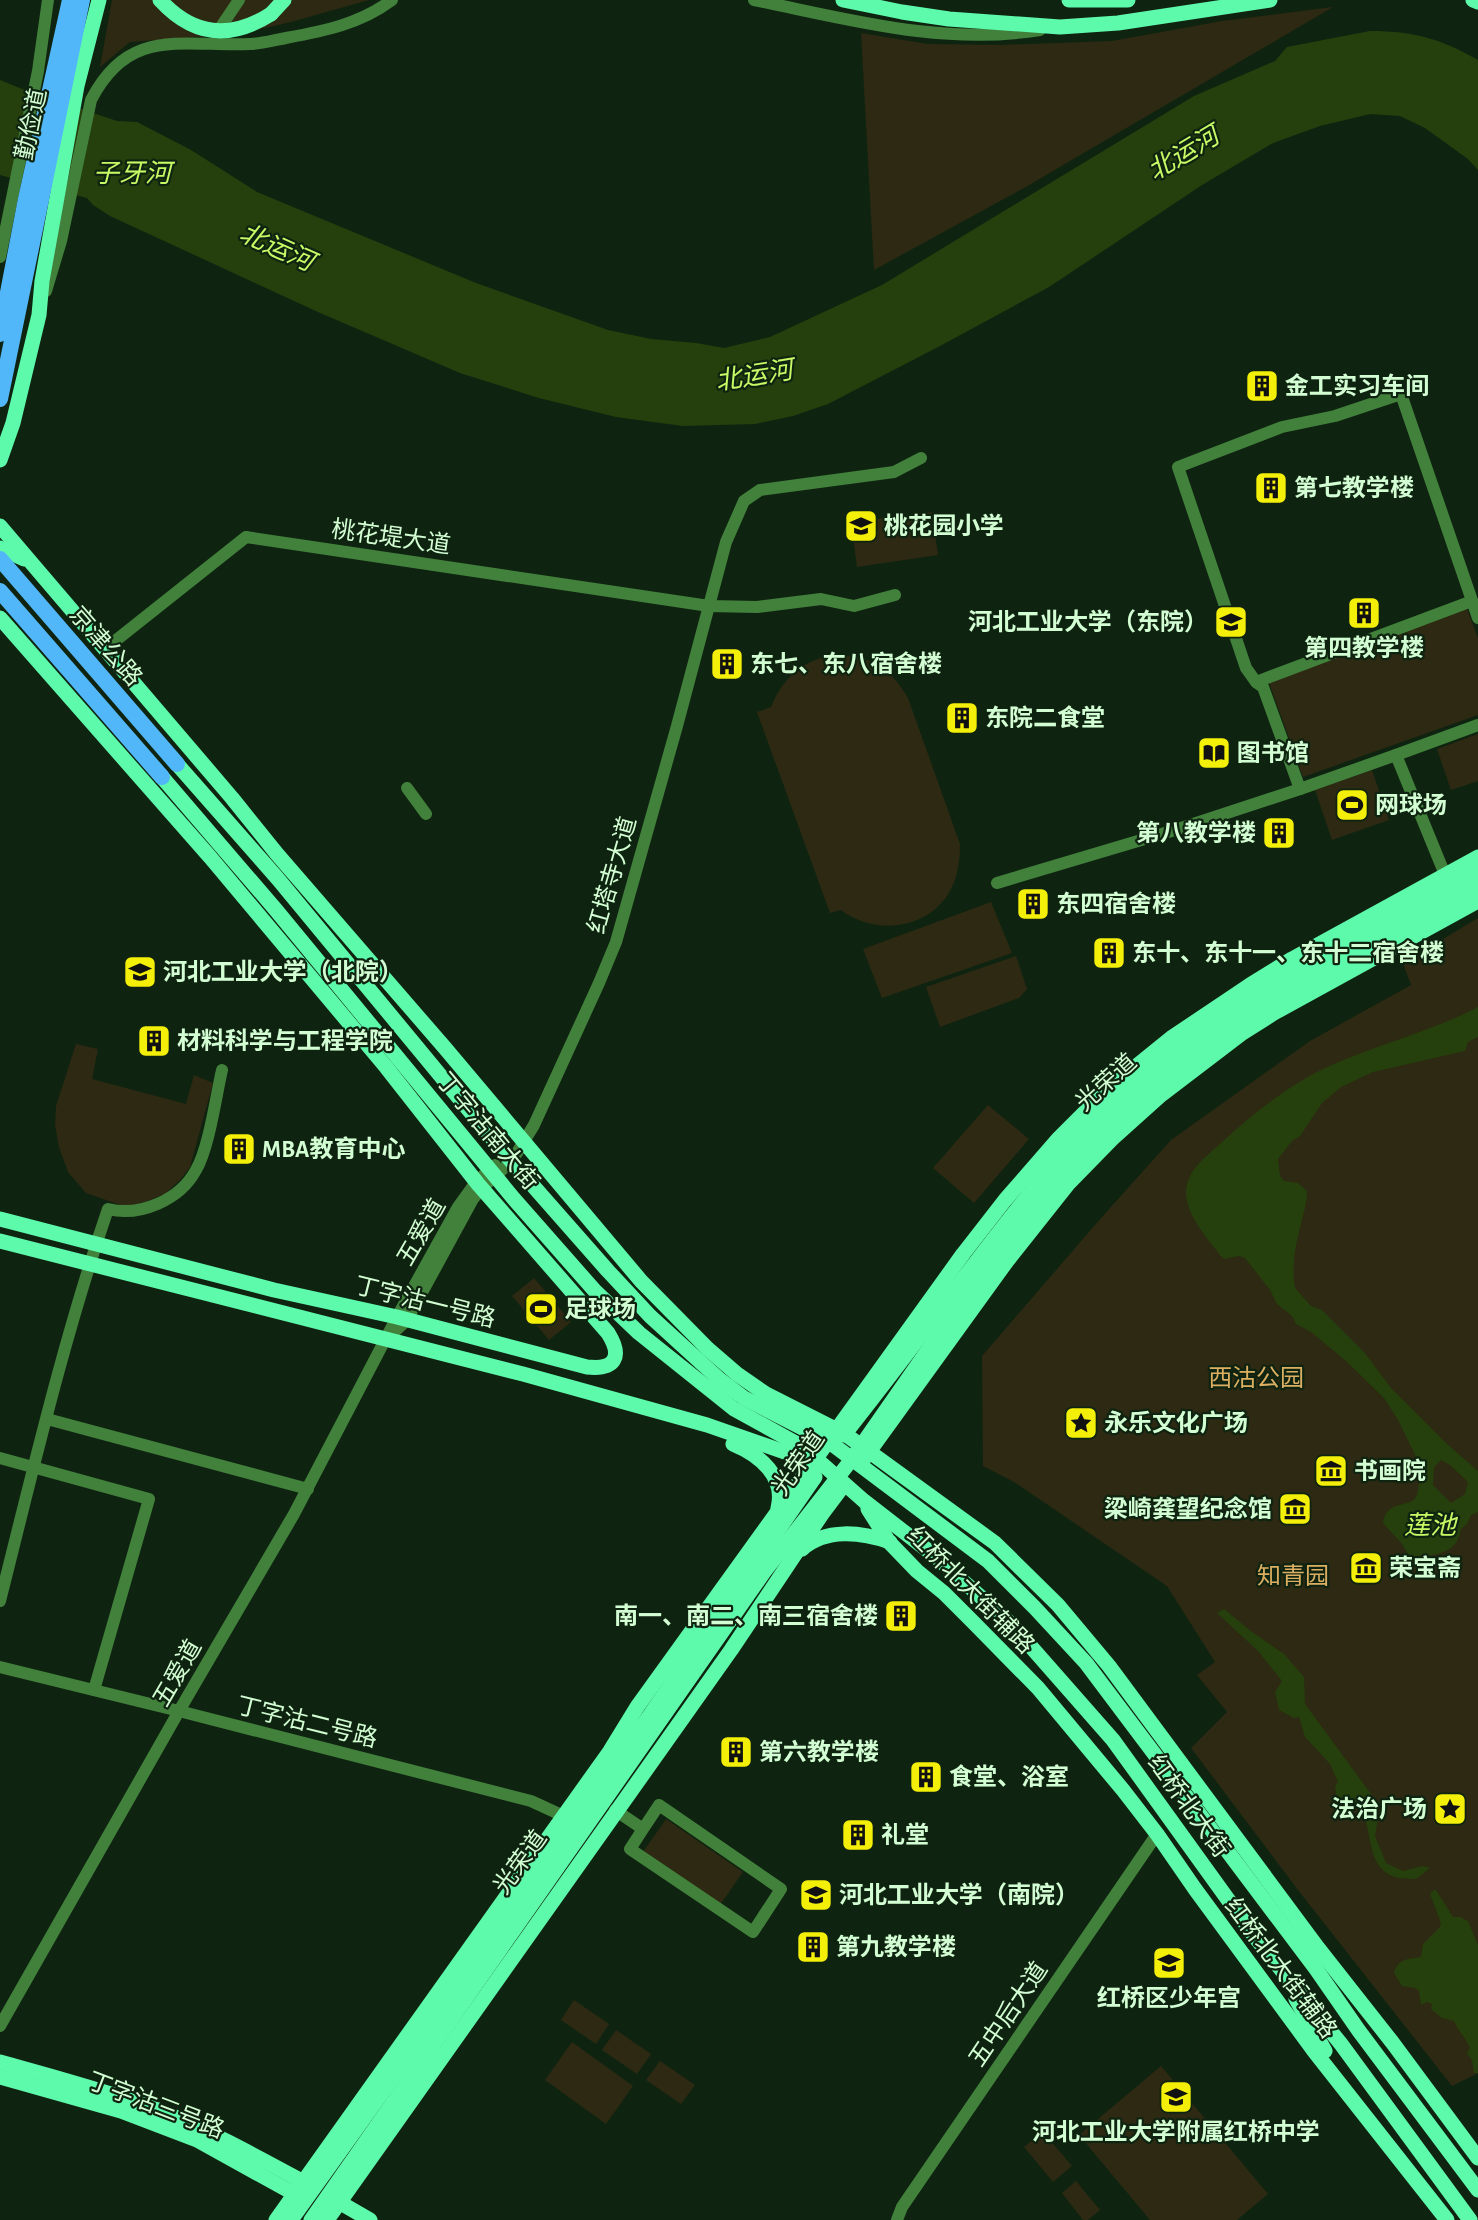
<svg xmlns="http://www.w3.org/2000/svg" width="1478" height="2220" viewBox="0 0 1478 2220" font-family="'Alegreya Sans','Noto Sans SC',sans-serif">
  <rect width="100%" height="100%" fill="#0f2410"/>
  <g fill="#2d2912">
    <polygon points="112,0 369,0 291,22 238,34 130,42 100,67"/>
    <polygon points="1333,7 1024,188 874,270 861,33 928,44 1000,45 1112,41 1222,21"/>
    <polygon points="932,512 938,555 857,567 851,522"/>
    <polygon points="1466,606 1478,638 1478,715 1303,777 1267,677"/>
    <path d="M 836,655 C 872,657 890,667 908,698 L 960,844 C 960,860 958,875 951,889 C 930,930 875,936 841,910 L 830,913 L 757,712 L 771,707 C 783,677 804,659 836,655 Z"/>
    <polygon points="1478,734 1478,781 1451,790 1437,749"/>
    <polygon points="1372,770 1389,820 1332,840 1315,790"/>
    <polygon points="991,902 1012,953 882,998 863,949"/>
    <polygon points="1478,918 1478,2073 1452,2086 1298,1890 1191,1748 1227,1712 1197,1675 1215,1662 1167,1586 1014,1482 983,1466 982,1356 1101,1218 1171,1140 1310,1041 1411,985 1403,963"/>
    <polygon points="1016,956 1027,989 1019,998 940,1027 926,987"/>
    <polygon points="76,1044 98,1049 92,1079 186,1104 194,1075 213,1083 190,1167 180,1180 166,1193 148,1201 126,1207 86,1193 68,1172 59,1147 55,1125 56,1106"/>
    <polygon points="988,1105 1029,1139 974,1203 933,1168"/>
    <polygon points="534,1278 571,1322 549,1340 512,1296"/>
    <polygon points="666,1819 743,1872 720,1905 643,1852"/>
    <polygon points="574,2000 609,2024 596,2044 561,2020"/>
    <polygon points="616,2030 651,2054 637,2074 602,2050"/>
    <polygon points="572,2042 633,2086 606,2124 545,2080"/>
    <polygon points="660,2061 695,2085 681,2104 646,2080"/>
    <polygon points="1161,2066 1268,2194 1237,2220 1150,2220 1079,2135"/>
    <polygon points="1043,2132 1072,2166 1053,2182 1024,2147"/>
    <polygon points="1076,2181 1100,2210 1088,2220 1083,2220 1062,2193"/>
  </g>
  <g fill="#25400c" fill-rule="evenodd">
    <path d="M 1370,31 C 1414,31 1441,39 1478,60 L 1478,170 L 1468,159 L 1425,128 L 1400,116 L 1370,114 L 1320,126 L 1273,143 L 1202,185 L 1049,287 L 940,346 L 828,404 L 793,416 L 755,424 L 683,426 L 616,417 L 539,398 L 460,373 L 318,312 L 110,216 L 93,205 L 87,198 L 0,175 L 0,80 L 27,91 L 117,121 L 137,122 L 191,150 L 257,192 L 476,283 L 608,330 L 651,339 L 696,343 L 724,348 L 770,337 L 882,285 L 1194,96 L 1275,61 L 1287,47 Z"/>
    <path d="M 1478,1007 L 1478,1037 L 1468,1042 L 1465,1051 L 1373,1072 L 1341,1087 L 1322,1103 L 1300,1136 L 1292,1141 L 1278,1159 L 1280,1176 L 1284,1181 L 1298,1183 L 1307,1191 C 1307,1205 1302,1218 1299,1232 C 1294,1250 1292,1270 1295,1288 L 1311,1306 L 1322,1310 L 1364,1352 L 1391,1388 L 1447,1444 L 1478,1471 L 1478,1512 L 1471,1515 L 1467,1524 L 1461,1529 C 1458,1546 1449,1552 1432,1555 C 1425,1557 1419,1555 1414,1560 L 1411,1559 L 1402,1544 L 1383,1523 C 1386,1503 1401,1507 1414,1500 L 1417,1495 L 1422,1469 L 1398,1420 L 1384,1398 L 1346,1361 L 1311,1332 L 1296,1324 L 1292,1316 L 1277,1304 L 1270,1290 L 1245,1258 L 1239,1256 L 1224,1259 L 1220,1255 C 1207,1238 1186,1215 1186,1192 C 1187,1169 1207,1156 1222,1142 C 1259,1108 1299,1077 1346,1059 C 1390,1041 1436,1029 1478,1007 ZM 1441,1460 L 1450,1465 L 1468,1482 L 1465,1494 L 1451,1503 L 1433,1485 L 1434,1467 Z"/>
    <path d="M 1224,1609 L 1252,1632 L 1284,1654 L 1304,1677 L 1305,1704 L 1371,1794 L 1378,1817 L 1375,1836 L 1386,1863 L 1403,1871 L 1422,1866 L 1430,1868 L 1416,1879 C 1409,1879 1399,1879 1392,1876 C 1360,1861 1378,1816 1351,1800 L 1337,1807 L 1334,1803 L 1337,1800 L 1335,1786 L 1338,1782 L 1330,1764 L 1305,1737 L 1299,1717 L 1294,1718 L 1279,1710 L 1275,1692 L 1282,1681 L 1258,1651 L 1217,1613 Z"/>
    <path d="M 1434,1890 L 1436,1890 L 1453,1917 L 1460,1917 L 1468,1921 L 1478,1945 L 1478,2073 L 1474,2073 L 1472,2060 L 1467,2053 L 1470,2048 C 1466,2038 1458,2031 1454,2021 L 1442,2018 L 1431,2009 L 1432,2004 L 1427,2002 L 1421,2005 L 1419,1991 L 1415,1988 L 1402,1986 L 1394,1973 C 1398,1958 1409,1959 1421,1957 L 1423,1944 L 1439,1928 L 1441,1923 L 1430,1894 Z"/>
  </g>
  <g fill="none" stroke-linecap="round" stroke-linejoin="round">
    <g stroke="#42813c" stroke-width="12">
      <path d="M 754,0 C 848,19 943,46 1040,30"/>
      <polyline points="216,34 239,0"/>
      <polyline points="0,257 38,71 48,0"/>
      <path d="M 46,291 L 61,241 L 91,100 C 129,26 182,47 250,44 C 262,44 274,40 286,38 C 324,31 360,24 392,0"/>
      <polyline points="105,649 246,537 709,606 757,607 821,599 854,606 895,595"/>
      <polyline points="1256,682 1472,601"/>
      <polyline points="407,788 426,814"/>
      <polyline points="1300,789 1263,687 1256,682 1246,668 1178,467 1282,427 1335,416 1401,394 1478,618"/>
      <polyline points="1448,882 1396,755 1478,725"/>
      <polyline points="997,883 1175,830 1300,789 1396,755"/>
      <polyline points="386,1340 407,1320 473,1199 482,1188 512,1161 534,1125 599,983 616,942 677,726 726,542 744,501 760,490 894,472 921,458"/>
      <polyline points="47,1419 308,1489"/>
      <polyline points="0,1458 149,1499 94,1690"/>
      <path d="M 0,1601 C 33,1470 64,1337 108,1209 C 140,1217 180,1200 196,1170 C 209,1148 216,1096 222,1070"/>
      <polyline points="0,1667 179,1711 531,1801 557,1813 568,1821"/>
      <polyline points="615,1810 643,1829 630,1849 753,1932 781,1889 659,1805 643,1829"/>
      <polyline points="0,2026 179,1711 294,1514 397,1317 458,1207 476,1182 495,1165"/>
      <polyline points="897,2220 902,2207 1157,1834"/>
    </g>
    <g stroke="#5efaac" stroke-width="15">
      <polyline points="843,0 902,12 949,19 1060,27 1118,23 1270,0"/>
      <polyline points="1069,0 1128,0"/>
      <polyline points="1473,0 1478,2"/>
      <polyline points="271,14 284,0"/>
      <polyline points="0,460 13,423 39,315 42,281 77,86 99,0"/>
      <polyline points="0,526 232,798 277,854 445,1048 641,1281 708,1349 737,1374 766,1394 845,1434 995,1543 1058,1605 1109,1666 1318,1948 1392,2042 1478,2158"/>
      <polyline points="0,548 24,559"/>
      <path d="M 0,618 L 210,857 L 386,1067 L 478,1184 L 608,1333 C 623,1357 615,1370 587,1367 L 397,1317 L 274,1290 L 0,1219"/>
      <polyline points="177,764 278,879 506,1155 608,1271 650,1316 719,1379 744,1398 828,1441 988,1561 1035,1608 1086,1663 1316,1969 1359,2031 1478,2190"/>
      <polyline points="162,777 276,910 514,1199 595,1291 639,1333 734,1409 803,1447 864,1501 935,1556 1011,1624 1113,1740 1255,1937 1341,2044 1470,2220"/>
      <polyline points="0,1241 523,1374 707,1425 819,1464"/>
      <path d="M 844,1435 C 880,1389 916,1342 951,1295 C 1006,1222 1060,1150 1129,1090 C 1233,998 1358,939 1478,872"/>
      <path d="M 733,1444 C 760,1455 786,1477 778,1508"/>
      <polyline points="863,1460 1007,1261 1068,1184 1112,1139 1161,1095 1241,1034 1274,1013 1478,901"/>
      <polyline points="868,1509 889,1542 917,1571 944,1593 974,1623 1038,1688 1123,1790 1157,1834 1195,1889 1314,2051 1447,2220"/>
      <path d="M 802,1549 C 826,1528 861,1532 890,1542"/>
      <polyline points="1296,1999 1325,2051"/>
      <path d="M 0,2062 C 53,2077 107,2091 158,2110 C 211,2131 261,2159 311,2186"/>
      <polyline points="0,2077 121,2111 197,2140 302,2198"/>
      <polyline points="332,2198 370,2220"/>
      <polyline points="276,2220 610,1751 637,1707 963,1254 1005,1200 1059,1138 1094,1103 1129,1072 1171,1038 1250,985 1292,959 1478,857"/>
      <polyline points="291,2220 573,1826 815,1477"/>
      <polyline points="311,2220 764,1572 852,1459 981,1274 1049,1189 1077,1157 1132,1104 1194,1054 1256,1011 1386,937 1478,886"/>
      <polyline points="327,2220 731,1650 822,1514 843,1486"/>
    </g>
    <g stroke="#52b7f9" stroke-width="16">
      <polyline points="0,334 26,199 70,0"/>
      <polyline points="0,399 82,0"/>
      <polyline points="0,559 177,764"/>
      <polyline points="0,591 162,777"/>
    </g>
    <path stroke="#5efaac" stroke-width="15" d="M 160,0 C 193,36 230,40 271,14"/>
  </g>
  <defs>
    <symbol id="building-square" viewBox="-11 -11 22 22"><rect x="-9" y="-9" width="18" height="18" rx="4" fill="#f4ef08" stroke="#0f2410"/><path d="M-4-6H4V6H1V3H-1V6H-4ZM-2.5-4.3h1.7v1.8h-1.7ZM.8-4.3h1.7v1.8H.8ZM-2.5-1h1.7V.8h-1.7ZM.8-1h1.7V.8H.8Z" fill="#111"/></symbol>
    <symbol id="school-square" viewBox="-11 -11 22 22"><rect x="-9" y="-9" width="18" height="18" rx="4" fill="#f4ef08" stroke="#0f2410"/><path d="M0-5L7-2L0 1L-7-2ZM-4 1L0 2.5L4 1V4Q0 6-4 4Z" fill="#111"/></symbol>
    <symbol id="university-square" viewBox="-11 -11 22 22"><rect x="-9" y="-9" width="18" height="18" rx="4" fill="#f4ef08" stroke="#0f2410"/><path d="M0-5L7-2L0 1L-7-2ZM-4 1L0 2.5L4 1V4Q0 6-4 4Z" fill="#111"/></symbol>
    <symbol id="library-square" viewBox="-11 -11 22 22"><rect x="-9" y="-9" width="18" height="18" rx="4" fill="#f4ef08" stroke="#0f2410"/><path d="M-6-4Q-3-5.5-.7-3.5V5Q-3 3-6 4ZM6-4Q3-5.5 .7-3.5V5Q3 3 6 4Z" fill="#111"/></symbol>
    <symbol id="stadium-square" viewBox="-11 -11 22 22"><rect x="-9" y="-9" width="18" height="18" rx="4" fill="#f4ef08" stroke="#0f2410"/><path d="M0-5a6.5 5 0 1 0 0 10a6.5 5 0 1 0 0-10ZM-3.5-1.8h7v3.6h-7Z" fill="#111"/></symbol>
    <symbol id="sight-square" viewBox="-11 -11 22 22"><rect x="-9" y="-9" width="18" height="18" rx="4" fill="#f4ef08" stroke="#0f2410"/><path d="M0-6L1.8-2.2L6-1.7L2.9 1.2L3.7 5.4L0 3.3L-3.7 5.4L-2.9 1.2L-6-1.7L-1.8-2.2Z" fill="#111"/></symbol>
    <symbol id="museum-square" viewBox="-11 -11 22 22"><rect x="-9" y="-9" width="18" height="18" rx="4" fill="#f4ef08" stroke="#0f2410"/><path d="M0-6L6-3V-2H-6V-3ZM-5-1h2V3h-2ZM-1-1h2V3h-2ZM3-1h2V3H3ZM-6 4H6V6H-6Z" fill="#111"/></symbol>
  </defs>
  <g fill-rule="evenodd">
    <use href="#building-square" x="1243" y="367" width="38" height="38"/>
    <use href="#building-square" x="1252" y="469" width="38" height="38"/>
    <use href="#school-square" x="842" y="507" width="38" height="38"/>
    <use href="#building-square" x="1345" y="594" width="38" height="38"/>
    <use href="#university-square" x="1212" y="603" width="38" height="38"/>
    <use href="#building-square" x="708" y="645" width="38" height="38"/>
    <use href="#building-square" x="943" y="699" width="38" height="38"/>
    <use href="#library-square" x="1195" y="734" width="38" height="38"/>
    <use href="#stadium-square" x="1333" y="786" width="38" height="38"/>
    <use href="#building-square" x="1260" y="814" width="38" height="38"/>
    <use href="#building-square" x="1014" y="885" width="38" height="38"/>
    <use href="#building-square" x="1090" y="934" width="38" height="38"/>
    <use href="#school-square" x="121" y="953" width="38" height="38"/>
    <use href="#building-square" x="135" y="1022" width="38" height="38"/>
    <use href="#building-square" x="220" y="1130" width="38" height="38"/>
    <use href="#stadium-square" x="522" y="1290" width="38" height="38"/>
    <use href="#sight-square" x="1062" y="1404" width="38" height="38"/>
    <use href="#museum-square" x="1312" y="1452" width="38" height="38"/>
    <use href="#museum-square" x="1276" y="1490" width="38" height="38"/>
    <use href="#museum-square" x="1347" y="1549" width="38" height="38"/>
    <use href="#building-square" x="882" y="1597" width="38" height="38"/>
    <use href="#building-square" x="717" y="1733" width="38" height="38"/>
    <use href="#building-square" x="907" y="1758" width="38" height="38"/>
    <use href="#sight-square" x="1431" y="1790" width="38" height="38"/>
    <use href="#building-square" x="839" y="1816" width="38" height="38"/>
    <use href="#school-square" x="797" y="1876" width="38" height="38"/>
    <use href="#building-square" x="794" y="1928" width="38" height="38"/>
    <use href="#school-square" x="1150" y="1944" width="38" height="38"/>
    <use href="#school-square" x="1157" y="2078" width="38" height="38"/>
  </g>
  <g text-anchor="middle" stroke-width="4.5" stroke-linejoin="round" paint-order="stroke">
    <g font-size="24" fill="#d3fed3" stroke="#0f2410">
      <text transform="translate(31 124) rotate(-78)" y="8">勤俭道</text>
      <text transform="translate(391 537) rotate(8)" y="8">桃花堤大道</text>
      <text transform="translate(106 646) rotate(49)" y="8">京津公路</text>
      <text transform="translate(612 875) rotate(-74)" y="8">红塔寺大道</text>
      <text transform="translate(1106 1082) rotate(-42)" y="8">光荣道</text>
      <text transform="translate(488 1131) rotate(50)" y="8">丁字沽南大街</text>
      <text transform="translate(421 1232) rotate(-60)" y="8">五爱道</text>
      <text transform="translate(425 1302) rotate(14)" y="8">丁字沽一号路</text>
      <text transform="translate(798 1463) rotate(-55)" y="8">光荣道</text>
      <text transform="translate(971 1590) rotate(45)" y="8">红桥北大街辅路</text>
      <text transform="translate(177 1673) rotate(-60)" y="8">五爱道</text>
      <text transform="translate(307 1722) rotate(14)" y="8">丁字沽二号路</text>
      <text transform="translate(1189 1806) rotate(54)" y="8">红桥北大街</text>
      <text transform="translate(520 1862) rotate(-54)" y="8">光荣道</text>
      <text transform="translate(1281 1968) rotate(53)" y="8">红桥北大街辅路</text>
      <text transform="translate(1008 2014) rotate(-56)" y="8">五中后大道</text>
      <text transform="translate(156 2105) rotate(21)" y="8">丁字沽三号路</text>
    </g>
    <g font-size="24" font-weight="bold" fill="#d3fed3" stroke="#0f2410" text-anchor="start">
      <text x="1285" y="394">金工实习车间</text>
      <text x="1294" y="496">第七教学楼</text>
      <text x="884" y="534">桃花园小学</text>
      <text x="1208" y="630" text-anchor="end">河北工业大学（东院）</text>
      <text x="1364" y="656" text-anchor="middle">第四教学楼</text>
      <text x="750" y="672">东七、东八宿舍楼</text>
      <text x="985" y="726">东院二食堂</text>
      <text x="1237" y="761">图书馆</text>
      <text x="1375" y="813">网球场</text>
      <text x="1256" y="841" text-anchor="end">第八教学楼</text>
      <text x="1056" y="912">东四宿舍楼</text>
      <text x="1132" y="961">东十、东十一、东十二宿舍楼</text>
      <text x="163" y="980">河北工业大学（北院）</text>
      <text x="177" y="1049">材料科学与工程学院</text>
      <text x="262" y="1157">MBA教育中心</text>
      <text x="564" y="1317">足球场</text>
      <text x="1104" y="1431">永乐文化广场</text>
      <text x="1354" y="1479">书画院</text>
      <text x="1272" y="1517" text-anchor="end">梁崎龚望纪念馆</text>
      <text x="1389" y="1576">荣宝斋</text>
      <text x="878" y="1624" text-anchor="end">南一、南二、南三宿舍楼</text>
      <text x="759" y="1760">第六教学楼</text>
      <text x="949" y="1785">食堂、浴室</text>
      <text x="1427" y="1817" text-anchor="end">法治广场</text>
      <text x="881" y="1843">礼堂</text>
      <text x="839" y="1903">河北工业大学（南院）</text>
      <text x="836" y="1955">第九教学楼</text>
      <text x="1169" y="2006" text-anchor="middle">红桥区少年宫</text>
      <text x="1176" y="2140" text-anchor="middle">河北工业大学附属红桥中学</text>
    </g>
    <g font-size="24" fill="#dbae61" stroke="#0f2410">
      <text x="1256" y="1386">西沽公园</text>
      <text x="1293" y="1584">知青园</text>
    </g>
    <g font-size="26" font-style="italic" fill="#c7fa65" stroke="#0f2410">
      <text transform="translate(1183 153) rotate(-31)" y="9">北运河</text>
      <text x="132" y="182">子牙河</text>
      <text transform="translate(277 247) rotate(24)" y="9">北运河</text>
      <text transform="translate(754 375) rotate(-9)" y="9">北运河</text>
      <text x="1430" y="1534">莲池</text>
    </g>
  </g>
</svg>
